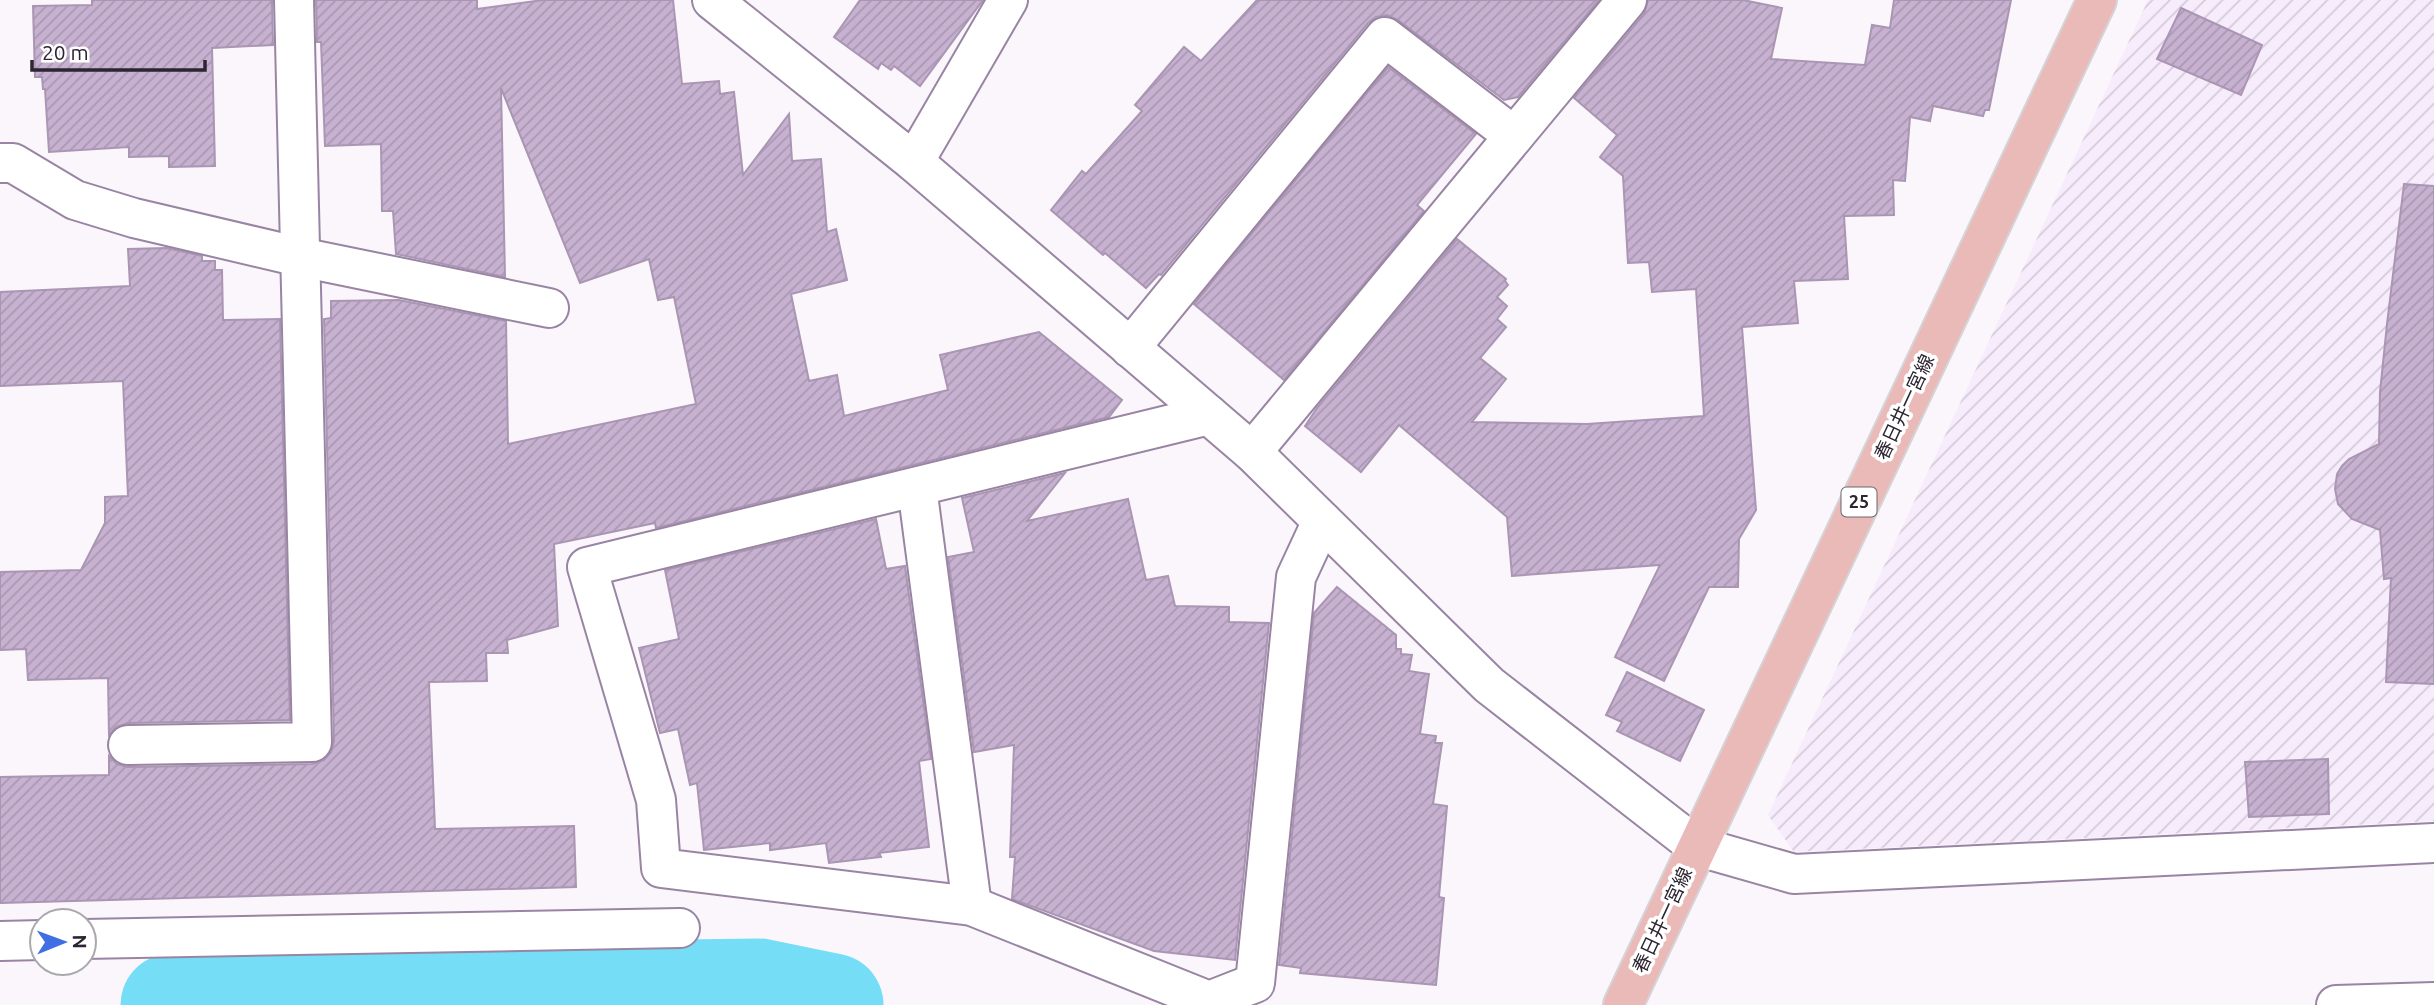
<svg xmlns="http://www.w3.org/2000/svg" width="2434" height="1005" viewBox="0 0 2434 1005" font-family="Ubuntu,'Noto Sans JP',sans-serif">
  <defs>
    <pattern id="industrial-furrows" width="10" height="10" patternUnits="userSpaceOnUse" patternTransform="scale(1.75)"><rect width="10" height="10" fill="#f7ecfc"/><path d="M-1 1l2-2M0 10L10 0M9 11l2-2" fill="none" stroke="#d4cad8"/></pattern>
    <pattern id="building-hatch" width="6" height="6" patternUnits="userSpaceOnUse" patternTransform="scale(1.75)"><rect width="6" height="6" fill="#c6b1d0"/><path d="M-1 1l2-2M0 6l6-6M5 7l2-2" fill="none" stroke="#aa98b3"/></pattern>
  </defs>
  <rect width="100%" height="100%" fill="#faf6fc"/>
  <polygon fill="url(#industrial-furrows)" points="2148,0 2434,0 2434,821 1794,852 1768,815"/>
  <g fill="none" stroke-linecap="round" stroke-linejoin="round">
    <polyline stroke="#75ddf6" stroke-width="103" points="172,1005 363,995 759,990 832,1005"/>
  </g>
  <g fill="url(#building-hatch)" stroke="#aa95b3" stroke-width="2">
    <polygon points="92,0 272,0 273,45 212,48 215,166 169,167 169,156 129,157 129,147 49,152 45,89 43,89 42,77 35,77 33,6 92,5"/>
    <polygon points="316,0 477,0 477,9 543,0 673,0 682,84 719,81 720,94 734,92 743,175 789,114 792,161 821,159 827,232 836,229 847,280 791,294 809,381 837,375 844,416 948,390 940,355 1039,332 1122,400 1109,417 656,528 655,523 554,544 558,626 507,640 508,653 486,653 487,681 429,682 435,829 574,826 576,887 0,903 0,777 109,775 109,756 117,764 128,767 312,764 324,760 331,752 334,741 324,319 331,318 331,301 399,300 506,321 508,444 696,404 674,297 658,300 649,259 580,283 501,88 505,277 396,254 393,211 382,211 381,144 325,146 321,42 317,42"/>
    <polygon points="860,0 983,0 920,86 894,66 891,70 881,63 878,69 834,37"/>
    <polygon points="1257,0 1599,0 1518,97 1504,100 1398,20 1387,15 1376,17 1368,23 1161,275 1159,274 1146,288 1105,253 1103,255 1051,210 1082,171 1086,174 1142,111 1135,105 1184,47 1201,61"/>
    <polygon points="1648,0 1743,0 1782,8 1771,59 1865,65 1872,25 1890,28 1894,0 2011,0 1989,110 1985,110 1983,116 1933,106 1930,121 1910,117 1905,181 1893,180 1894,215 1844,216 1848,279 1794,281 1798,323 1742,327 1756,510 1739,539 1738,587 1709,587 1664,681 1615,657 1660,565 1512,576 1507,517 1399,425 1361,472 1305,426 1317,408 1457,239 1506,279 1505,281 1508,285 1497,297 1507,306 1497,319 1506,327 1480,358 1506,379 1472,422 1587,424 1704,416 1696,289 1652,292 1649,262 1628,263 1623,176 1600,157 1617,135 1574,98 1644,14"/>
    <polygon points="2181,8 2262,45 2241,95 2157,59"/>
    <polygon points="1388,67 1476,134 1417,205 1424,211 1284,380 1194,304"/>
    <polygon points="2404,184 2434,186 2434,684 2386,682 2391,578 2384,579 2380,530 2352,519 2338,504 2335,489 2337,474 2342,466 2349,459 2379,444 2380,392 2387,324"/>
    <polygon points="167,248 202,256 202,261 215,261 215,270 222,270 223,320 280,319 290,720 128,723 116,727 109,735 108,678 28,680 26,649 0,650 0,572 81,570 105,523 105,497 128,496 123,381 0,386 0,292 130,286 128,249"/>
    <polygon points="1065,473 1027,521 1128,499 1146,580 1168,576 1175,606 1229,607 1229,622 1269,623 1235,960 1154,951 1012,899 1015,857 1010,857 1014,745 974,752 948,557 974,552 962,498"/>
    <polygon points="876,519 886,569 905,566 931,759 919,761 929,847 879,853 881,857 829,863 826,843 770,850 770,843 704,850 697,783 690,785 678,729 660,733 639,648 679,639 665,570"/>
    <polygon points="1337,587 1396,635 1396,649 1401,649 1401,654 1412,655 1409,671 1429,674 1420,734 1436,736 1435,743 1442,743 1433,804 1447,806 1439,897 1444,898 1436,985 1300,973 1301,968 1279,965 1314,613"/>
    <polygon points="1627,672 1704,710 1680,761 1617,731 1622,722 1606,715"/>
    <polygon points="2328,759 2329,814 2249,817 2245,762"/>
  </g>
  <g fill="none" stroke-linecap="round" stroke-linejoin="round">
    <defs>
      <g id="street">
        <polyline points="712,0 914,162 1252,452 1489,685 1696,846 1794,874 2434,843"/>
        <polyline points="914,162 1008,0"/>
        <polyline points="0,163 13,163 75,200 134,218 300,257 549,308"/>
        <polyline points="1130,348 1385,37 1514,136"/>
        <polyline points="1209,415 587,567 656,800 661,868 972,906 1209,1001 1255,983 1296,577 1322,521"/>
        <polyline points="1252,452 1627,0"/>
        <polyline points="917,487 972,906"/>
        <polyline points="128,745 312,742 294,0"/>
        <polyline points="84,939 680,928"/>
        <polyline points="0,941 42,940"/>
        <polyline points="2336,1005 2434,1002"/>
      </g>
      <polyline id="primary" points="1623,1005 2097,0"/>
    </defs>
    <use href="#street" stroke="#9985a3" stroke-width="42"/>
    <use href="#primary" stroke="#d5d3d6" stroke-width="42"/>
    <use href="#street" stroke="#fff" stroke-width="38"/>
    <use href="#primary" stroke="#eabab9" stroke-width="38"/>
  </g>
  <g text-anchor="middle" stroke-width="7" stroke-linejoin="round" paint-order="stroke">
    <rect fill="#fff" stroke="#6c666f" stroke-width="2" x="1841.5" y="487.5" width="35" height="29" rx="5"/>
    <g font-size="18" font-weight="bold" fill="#2d2531">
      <text x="1859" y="508">25</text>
    </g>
    <g font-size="19" fill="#2d2531" stroke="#fff">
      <text transform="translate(1904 407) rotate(-65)" y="7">春日井一宮線</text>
      <text transform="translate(1662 920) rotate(-65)" y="7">春日井一宮線</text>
    </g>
  </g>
  <g transform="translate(63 942) rotate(89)"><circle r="33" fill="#ffffff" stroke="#aba8ad" stroke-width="2"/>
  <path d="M0-5L12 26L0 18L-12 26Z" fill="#3f6fe0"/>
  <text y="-10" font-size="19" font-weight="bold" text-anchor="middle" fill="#2d2531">N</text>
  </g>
  <path d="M32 60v10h173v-10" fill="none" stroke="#2d2531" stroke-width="3.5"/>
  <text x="42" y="60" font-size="21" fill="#2d2531" stroke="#ffffff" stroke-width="5" paint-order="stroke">20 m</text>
</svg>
